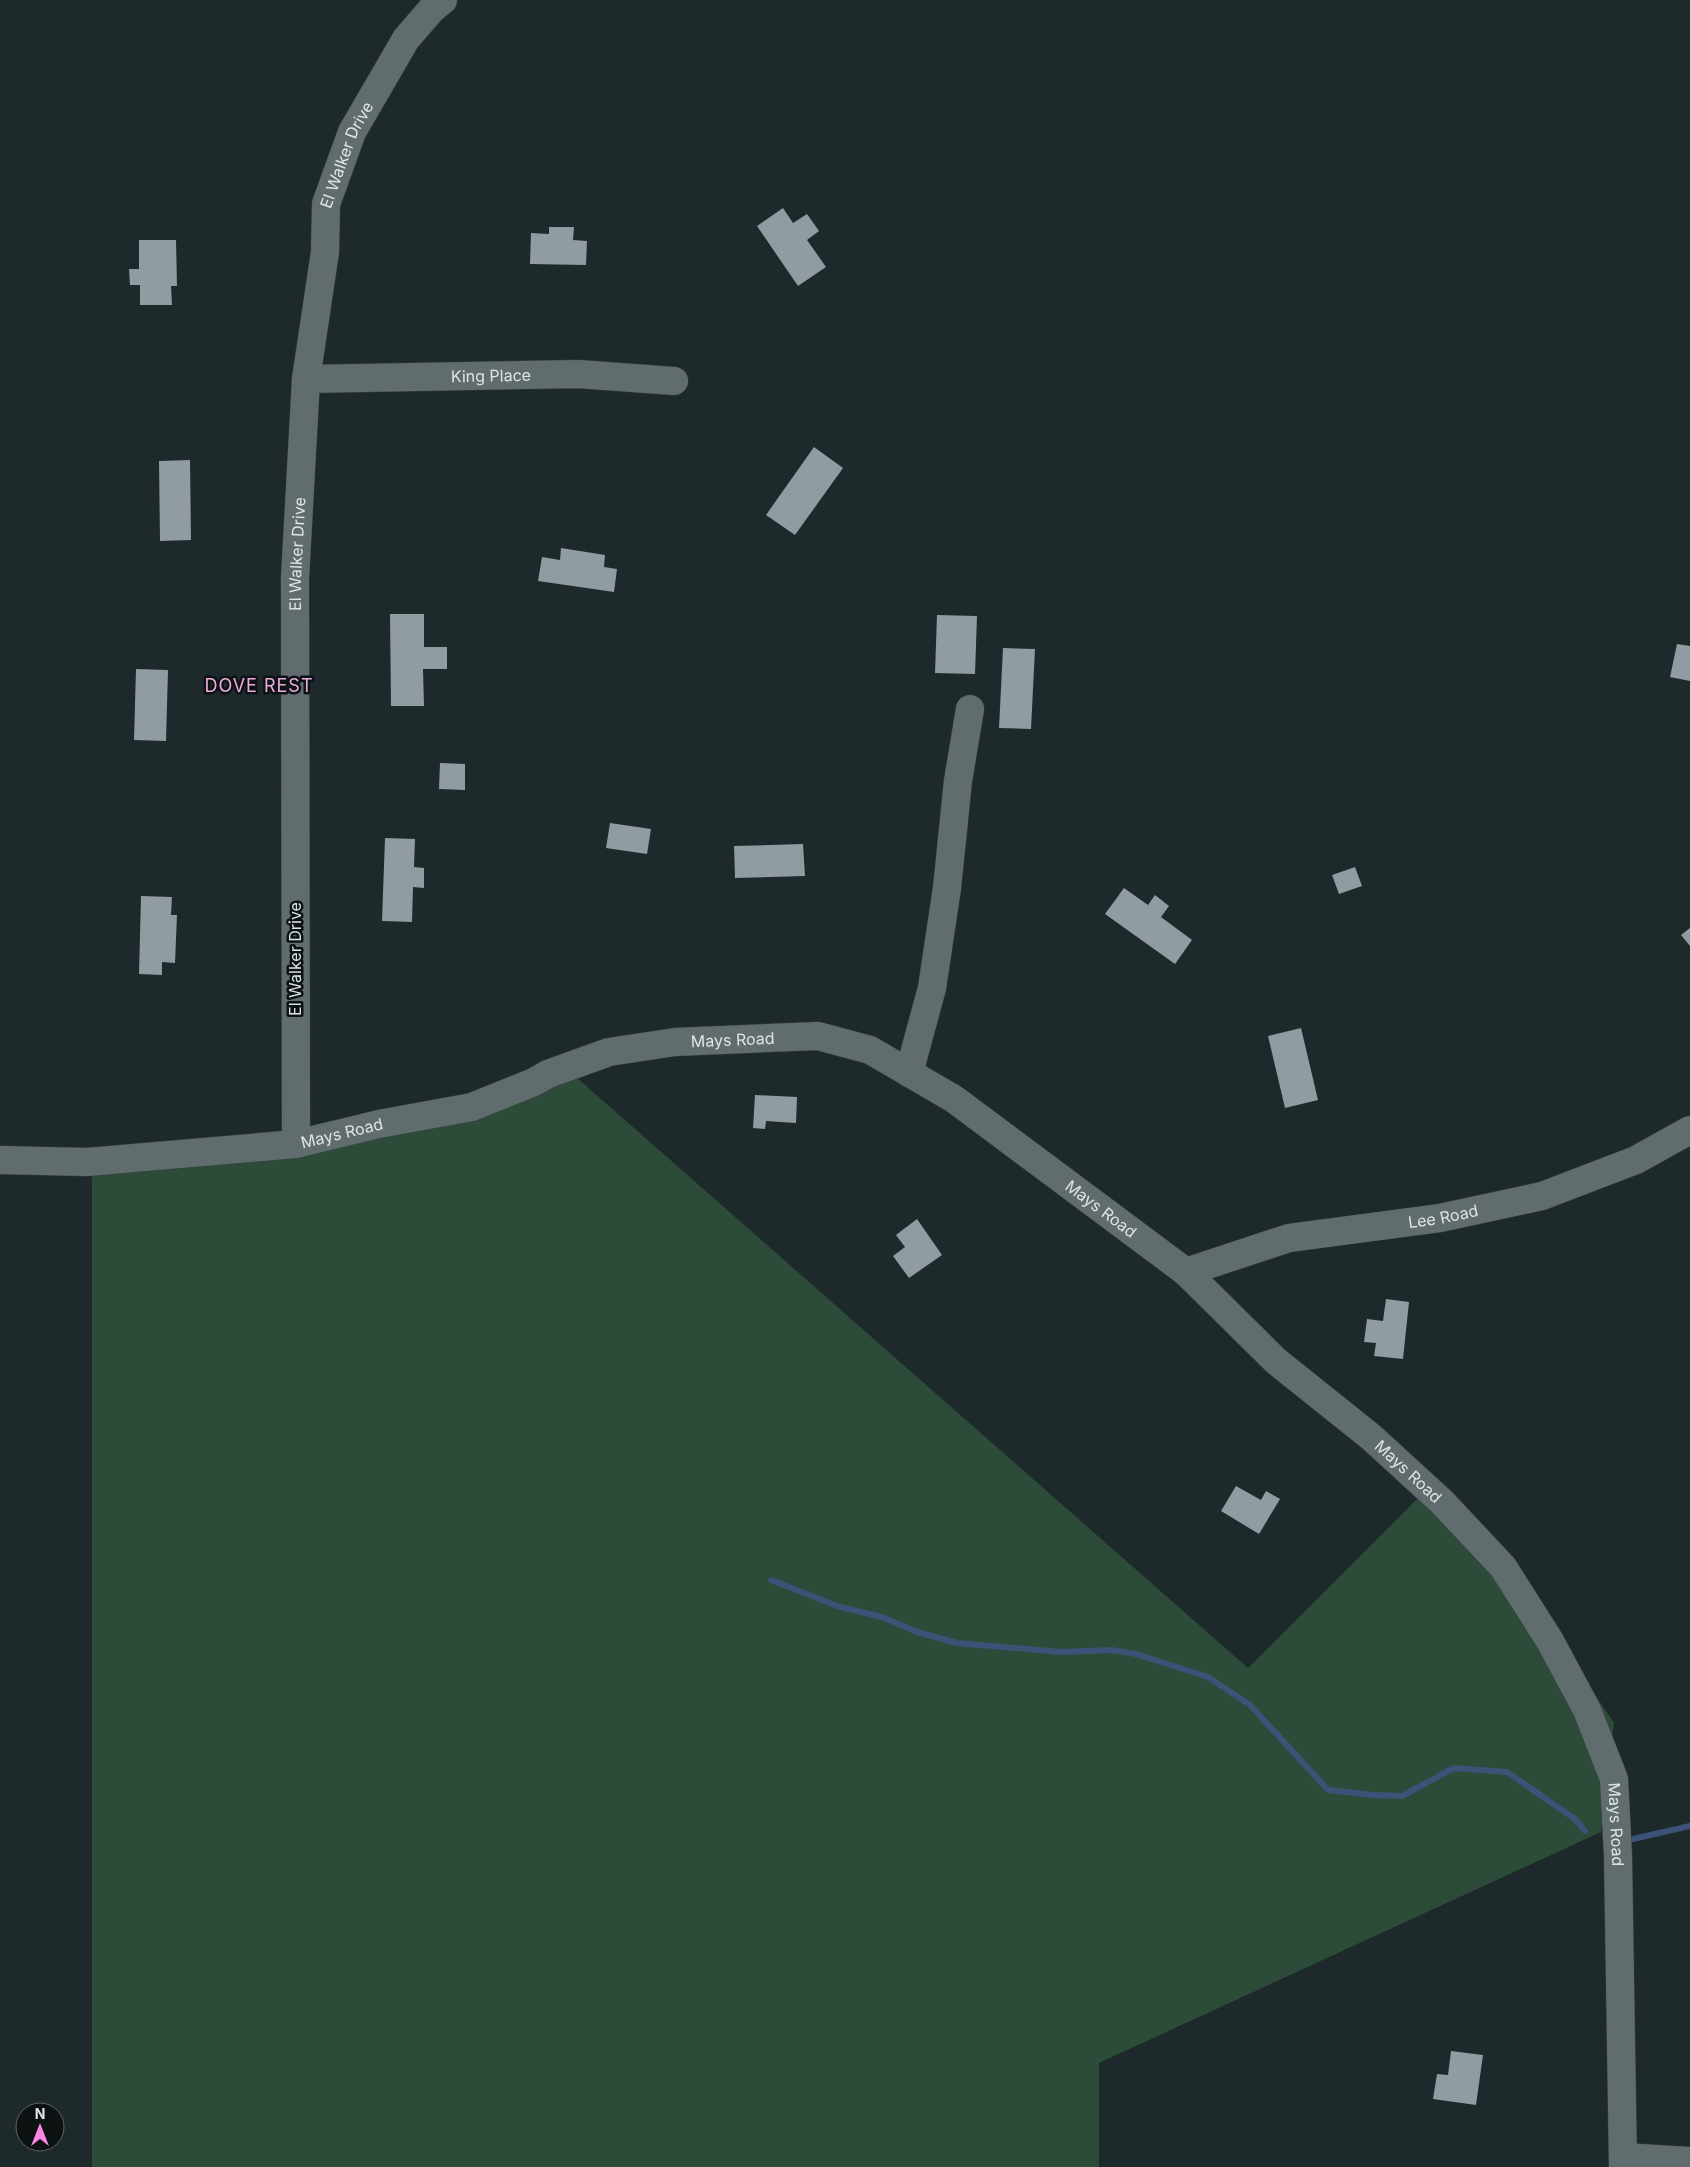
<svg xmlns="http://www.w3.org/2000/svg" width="1690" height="2167" viewBox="0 0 1690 2167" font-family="Inter,sans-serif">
  <rect width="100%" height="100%" fill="#1e292b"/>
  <polygon fill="#2c4b38" points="568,1070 1248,1668 1438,1478 1532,1600 1614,1723 1601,1832 1099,2063 1099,2167 92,2167 92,1152 405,1124"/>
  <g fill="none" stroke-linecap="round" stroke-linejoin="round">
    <g stroke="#3a5376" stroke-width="6">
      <polyline points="771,1580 837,1606 882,1617 917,1632 957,1643 1061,1652 1112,1650 1136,1654 1208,1677 1250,1705 1328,1790 1373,1795 1402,1796 1454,1768 1507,1772 1575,1819 1585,1831"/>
      <polyline points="1633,1839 1690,1826"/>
    </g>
  </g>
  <g fill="#919ba2">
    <polygon points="783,208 793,223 807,214 819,231 807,240 826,267 798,286 757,226"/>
    <polygon points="549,227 574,227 573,240 587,241 586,265 530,264 531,233 549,234"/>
    <polygon points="139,240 176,240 177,286 171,286 172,305 140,305 140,285 130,285 129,269 139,269"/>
    <polygon points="814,447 843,468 795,535 766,515"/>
    <polygon points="190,460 191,540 160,541 159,461"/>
    <polygon points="561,548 605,555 604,567 617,569 614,592 538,581 542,557 560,560"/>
    <polygon points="390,614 424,614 424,647 447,647 447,669 423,669 424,706 391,706"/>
    <polygon points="937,615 977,616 975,674 935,673"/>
    <polygon points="1677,644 1690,646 1690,681 1670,677"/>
    <polygon points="1003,648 1035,649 1031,729 999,728"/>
    <polygon points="136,669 168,670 166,741 134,740"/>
    <polygon points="440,763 465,764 465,790 439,789"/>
    <polygon points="610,823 651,829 647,854 606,848"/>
    <polygon points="385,838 415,839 414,867 424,868 424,888 413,887 412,922 382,921"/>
    <polygon points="803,844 805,876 735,878 734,846"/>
    <polygon points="1355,867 1362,886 1339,894 1332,875"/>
    <polygon points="1124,888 1148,905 1155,895 1169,906 1161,917 1192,940 1175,964 1105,914"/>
    <polygon points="141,896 172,897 171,915 177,915 175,963 162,962 162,975 139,974"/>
    <polygon points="1690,928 1690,946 1681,935"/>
    <polygon points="1301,1028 1318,1100 1285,1108 1268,1036"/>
    <polygon points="755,1095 797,1097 796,1123 766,1121 765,1129 753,1128"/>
    <polygon points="917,1219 942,1255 909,1278 893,1256 905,1247 896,1235"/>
    <polygon points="1386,1299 1409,1302 1403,1359 1374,1356 1376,1343 1364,1342 1367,1319 1383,1321"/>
    <polygon points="1236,1486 1261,1500 1266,1491 1280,1499 1259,1534 1221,1511"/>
    <polygon points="1451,2051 1483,2055 1476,2105 1433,2099 1437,2074 1448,2075"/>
  </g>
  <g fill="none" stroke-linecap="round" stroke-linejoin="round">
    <defs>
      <g id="minor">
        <path id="s1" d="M 306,379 L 578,374 L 674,381"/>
        <polyline points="909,1073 932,988 947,888 958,781 970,709"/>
        <path id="s2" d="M 296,1144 L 295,578 L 306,379 L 325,252 L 326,204 L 352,132 L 406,39 L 431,10 L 443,0"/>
        <path id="s3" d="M 0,1160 L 87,1162 L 296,1144 L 379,1124 L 472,1107 L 534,1082 L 548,1074 L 609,1052 L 675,1042 L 818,1036 L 870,1050 L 954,1099 L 1186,1272 L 1276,1361 L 1371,1437 L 1442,1502 L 1503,1567 L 1550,1641 L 1587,1710 L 1614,1779 L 1618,1856 L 1623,2167"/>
        <path id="s4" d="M 1186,1272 L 1289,1238 L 1440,1218 L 1542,1196 L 1636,1160 L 1690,1130"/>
        <polyline points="1623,2157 1690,2161"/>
      </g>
    </defs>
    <use href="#minor" stroke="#3b4445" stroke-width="29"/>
    <use href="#minor" stroke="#606c6e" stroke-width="28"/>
  </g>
  <g text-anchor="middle" stroke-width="5" stroke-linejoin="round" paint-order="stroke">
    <g font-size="16" fill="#dde4e5" stroke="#0c1111">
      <text dy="6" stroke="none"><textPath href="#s2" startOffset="995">El Walker Drive</textPath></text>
      <text dy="6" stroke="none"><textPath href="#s1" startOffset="185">King Place</textPath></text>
      <text dy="6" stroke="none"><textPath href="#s2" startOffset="590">El Walker Drive</textPath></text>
      <text transform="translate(295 959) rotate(-90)" y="6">El Walker Drive</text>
      <text dy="6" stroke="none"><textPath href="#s3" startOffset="749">Mays Road</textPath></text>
      <text dy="6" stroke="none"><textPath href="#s3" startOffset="344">Mays Road</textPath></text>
      <text dy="6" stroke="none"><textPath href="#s3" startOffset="1169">Mays Road</textPath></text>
      <text dy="6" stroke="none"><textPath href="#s4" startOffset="264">Lee Road</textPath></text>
      <text dy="6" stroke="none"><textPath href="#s3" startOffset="1574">Mays Road</textPath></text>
      <text dy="6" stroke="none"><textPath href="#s3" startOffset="1994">Mays Road</textPath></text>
    </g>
    <g font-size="18" letter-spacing="1" fill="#ecabdf" stroke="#0c1111">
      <text x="259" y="692">DOVE REST</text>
    </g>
  </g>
  <g transform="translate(40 2127)"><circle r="24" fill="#0c1111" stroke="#606566"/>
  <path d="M0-4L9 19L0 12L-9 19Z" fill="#fa87e6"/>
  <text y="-8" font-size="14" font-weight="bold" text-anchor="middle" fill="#dde4e5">N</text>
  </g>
</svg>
